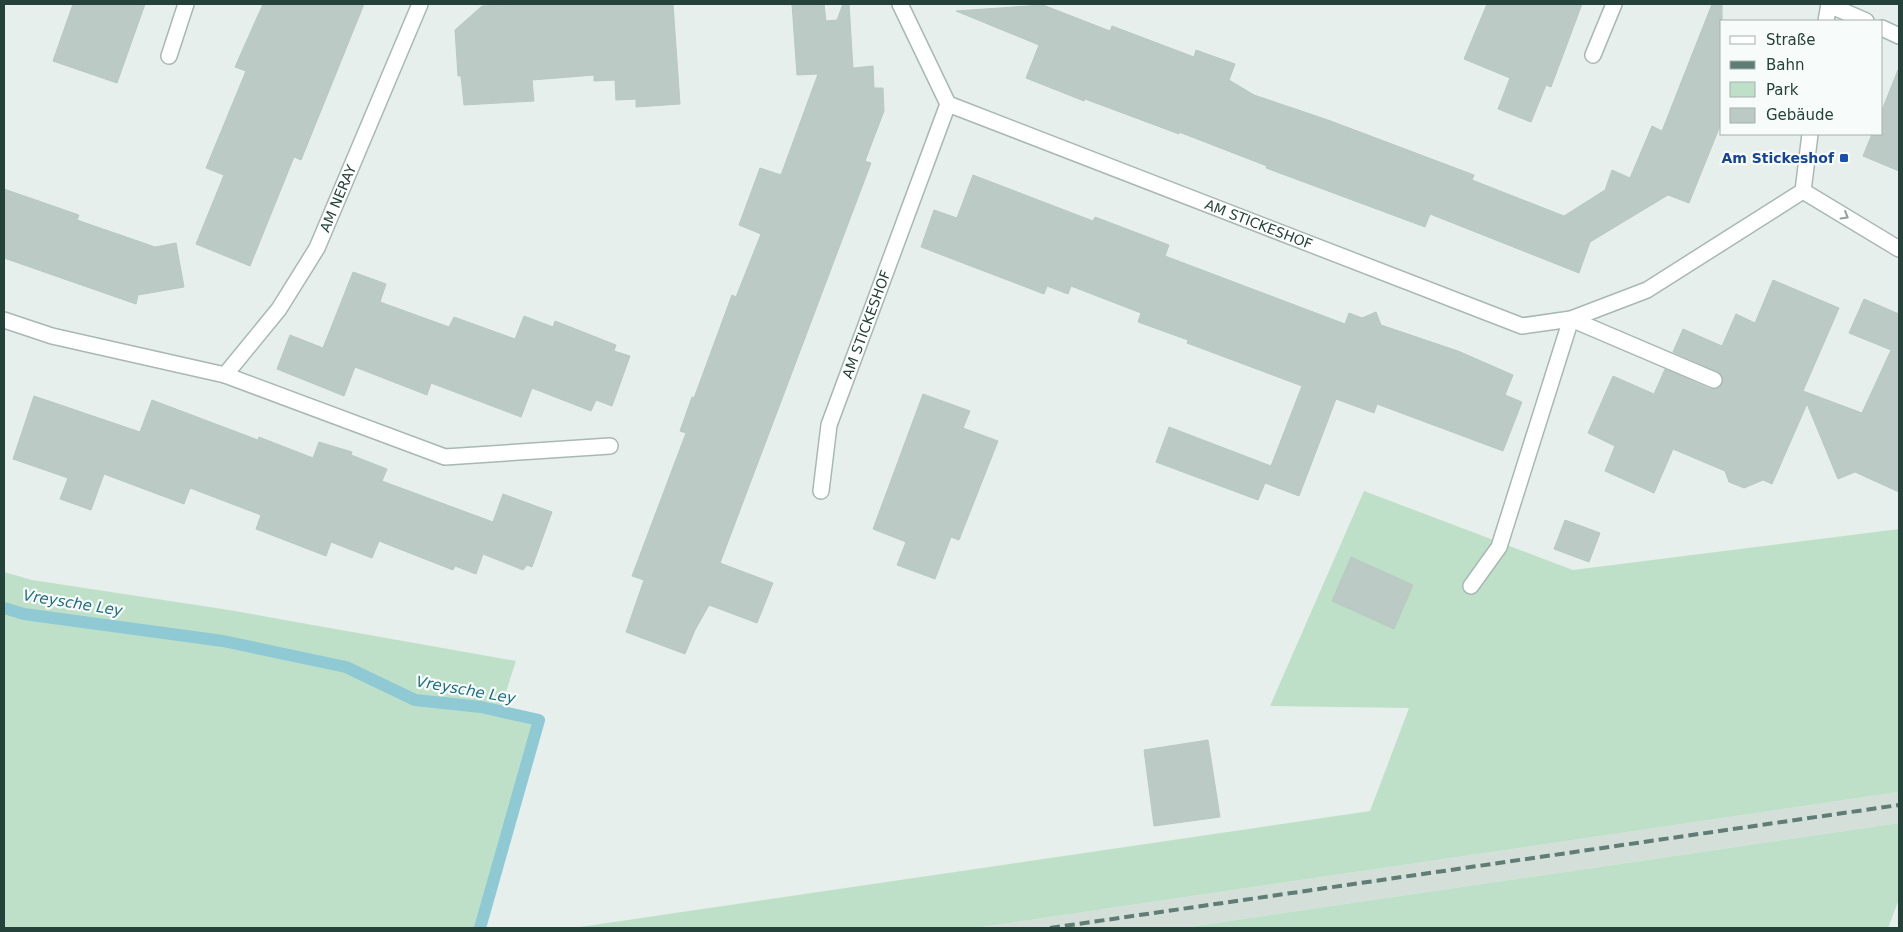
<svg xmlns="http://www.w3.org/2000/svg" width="1903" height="932" viewBox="0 0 1903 932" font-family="'DejaVu Sans',sans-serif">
  <rect width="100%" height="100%" fill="#e6efeb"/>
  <polygon fill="#d4dfda" points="1899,792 1899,823 1182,928 975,928"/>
  <g fill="#bfe0c8">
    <polygon points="1364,491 1573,570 1899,529 1899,792 975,928 573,928 1370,811 1409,708 1270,706"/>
    <polygon points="4,572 32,580 229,610 516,661 501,707 542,716 483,928 4,928"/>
    <polygon points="1899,823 1899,899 1888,928 1182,928"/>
  </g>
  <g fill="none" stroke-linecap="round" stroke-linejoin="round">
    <polyline stroke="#8ec9d4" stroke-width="12" points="4,608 24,614 223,641 346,667 415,700 481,707 539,720 480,928"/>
  </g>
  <g fill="#bbcac4" stroke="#b8c9c2">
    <polygon points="73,4 145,4 117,83 53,61"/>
    <polygon points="263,4 364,4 301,160 294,157 250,266 196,244 224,175 206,168 246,71 235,67"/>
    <polygon points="518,4 673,4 680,104 636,107 636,99 616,100 615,80 594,81 594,75 532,80 534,101 464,105 461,76 458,76 455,30 482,6"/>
    <polygon points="792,4 824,4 826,21 837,20 843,4 849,4 853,68 873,66 874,88 883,88 884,111 865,161 871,163 720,563 773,583 757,623 709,605 695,630 685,654 626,632 644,580 632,576 686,433 680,431 692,397 694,398 732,295 736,297 761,234 739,225 760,168 781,175 818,74 797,75"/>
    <polygon points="1487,4 1582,4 1551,87 1546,85 1531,122 1498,109 1510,78 1464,59"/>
    <polygon points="1712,4 1722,4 1722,121 1689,203 1668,195 1590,242 1579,273 1430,214 1425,227 1266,168 1267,166 1179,132 1179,134 1085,99 1084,101 1026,78 1039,45 956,11 1043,5 1110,31 1112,26 1194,57 1196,50 1235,64 1229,80 1254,95 1328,120 1474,175 1472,180 1564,216 1605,190 1612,170 1630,178 1652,126 1662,131"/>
    <polygon points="1898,70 1899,70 1899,171 1863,156 1872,134 1882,134 1882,110"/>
    <polygon points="973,175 1093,221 1095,217 1169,245 1165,256 1345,324 1349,313 1362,318 1376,312 1381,325 1458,351 1513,375 1505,395 1522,402 1503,451 1377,404 1374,413 1336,399 1299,496 1265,483 1258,500 1156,462 1169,427 1271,466 1302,386 1187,343 1188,340 1138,322 1141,313 1071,286 1068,294 1047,286 1044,294 921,247 934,210 957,218"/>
    <polygon points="4,189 79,215 77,220 155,247 176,243 184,287 138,295 136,304 4,258"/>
    <polygon points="353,272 386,284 380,302 449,327 454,317 515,339 524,316 553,327 555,321 616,345 614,351 630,356 612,406 596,400 591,411 532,388 521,417 431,383 427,395 355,367 344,396 277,369 290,335 323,348"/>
    <polygon points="1773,280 1839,308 1803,391 1862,413 1891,350 1849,333 1864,299 1899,314 1899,492 1855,472 1838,479 1807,404 1772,484 1763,480 1744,488 1729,482 1725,471 1673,449 1654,493 1605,471 1615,446 1588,433 1613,376 1654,394 1665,369 1710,389 1719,388 1723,379 1718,372 1673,352 1683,329 1722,346 1736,314 1755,323"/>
    <polygon points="923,394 970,411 963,428 998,441 959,540 951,537 935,579 897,565 906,542 873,529"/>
    <polygon points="34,396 140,432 152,400 258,440 259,437 313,458 319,442 352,452 351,455 387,469 382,481 493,522 503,494 552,512 532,567 527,565 523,570 483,554 476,574 455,566 453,570 379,541 372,558 331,542 326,556 256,529 261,515 190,488 184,504 104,474 91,510 60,499 68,478 13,459"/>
    <polygon points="1565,520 1600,533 1589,562 1554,549"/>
    <polygon points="1351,557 1413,585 1394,629 1332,601"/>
    <polygon points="1208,740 1220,817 1154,826 1144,750"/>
  </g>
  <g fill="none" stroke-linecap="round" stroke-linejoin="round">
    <defs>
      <g id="minor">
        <path id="s1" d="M 900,4 L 948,104 L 1522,326 L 1571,319 L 1647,290 L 1803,191"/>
        <polyline points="1829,5 1866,21"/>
        <polyline points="1826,21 1829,4"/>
        <polyline points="1882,28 1899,36"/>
        <polyline points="1593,55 1614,4"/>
        <polyline points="169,56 186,4"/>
        <polyline points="1803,191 1899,249"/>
        <polyline points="1803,191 1810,134"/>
        <path id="s2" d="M 4,320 L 52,336 L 225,375 L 279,309 L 317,248 L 420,4"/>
        <polyline points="225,375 445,457 610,446"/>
        <path id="s3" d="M 821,491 L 829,425 L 948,104"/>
        <polyline points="1471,586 1499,547 1571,319 1714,380"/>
      </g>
    </defs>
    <use href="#minor" stroke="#a8b8b2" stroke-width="18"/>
    <use href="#minor" stroke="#fff" stroke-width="15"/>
    <polyline stroke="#5f7d75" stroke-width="4" stroke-dasharray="10 5" stroke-linecap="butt" points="1050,928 1899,805"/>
  </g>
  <defs><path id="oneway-chevron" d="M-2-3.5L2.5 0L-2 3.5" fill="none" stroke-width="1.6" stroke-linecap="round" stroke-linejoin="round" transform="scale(1.25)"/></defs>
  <use stroke="#92a09c" href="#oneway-chevron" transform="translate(1845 216) rotate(31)"/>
  <rect fill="#1a4fb4" stroke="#f7fbf9" stroke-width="2" x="1839" y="153" width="10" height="10" rx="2.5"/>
  <g text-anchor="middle" stroke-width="4.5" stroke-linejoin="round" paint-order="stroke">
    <g font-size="14" font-weight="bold" fill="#164399" stroke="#f7fbf9" text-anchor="end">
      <text x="1834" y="163">Am Stickeshof</text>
    </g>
    <g font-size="14" fill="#24423a" stroke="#f7fbf9">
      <text dy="5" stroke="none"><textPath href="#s2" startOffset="439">AM NERAY</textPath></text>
      <text dy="5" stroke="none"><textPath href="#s1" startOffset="444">AM STICKESHOF</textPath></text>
      <text dy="5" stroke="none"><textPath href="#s3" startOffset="174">AM STICKESHOF</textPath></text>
    </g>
    <g font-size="15" font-style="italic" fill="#1c6f80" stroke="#f7fbf9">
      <text transform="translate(73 603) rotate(9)" y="5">Vreysche Ley</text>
      <text transform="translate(466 690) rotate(10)" y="5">Vreysche Ley</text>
    </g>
  </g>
  <rect width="1903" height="932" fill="none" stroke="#24423a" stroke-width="10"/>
  <rect x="1720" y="20" width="162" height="115" fill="#f7fbf9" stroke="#a3b1ad"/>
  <rect x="1730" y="36" width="25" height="8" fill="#ffffff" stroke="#a3b1ad"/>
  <text x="1766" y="45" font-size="15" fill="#24423a">Straße</text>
  <rect x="1730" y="61" width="25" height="8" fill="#5f7d75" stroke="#a3b1ad"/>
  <text x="1766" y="70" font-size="15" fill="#24423a">Bahn</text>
  <rect x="1730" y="82" width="25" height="15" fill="#bfe0c8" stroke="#a3b1ad"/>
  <text x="1766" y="95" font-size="15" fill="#24423a">Park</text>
  <rect x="1730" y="108" width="25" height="15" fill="#bbcac4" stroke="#a3b1ad"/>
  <text x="1766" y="120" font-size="15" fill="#24423a">Gebäude</text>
</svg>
